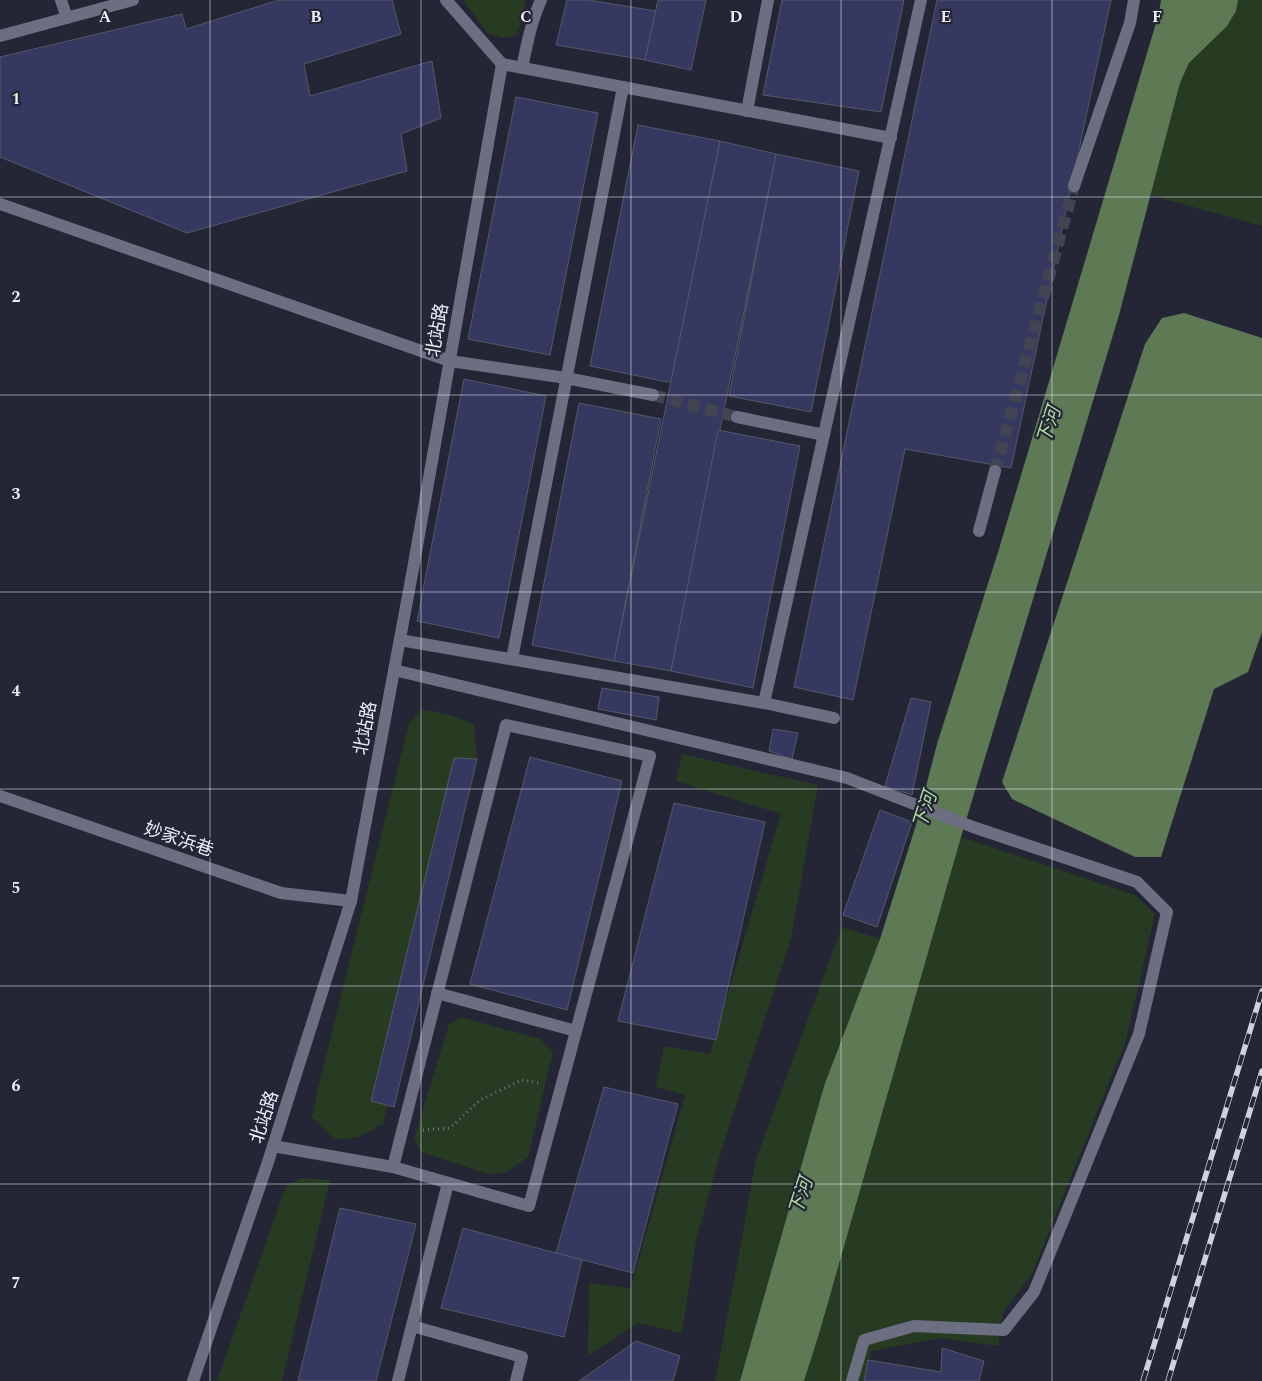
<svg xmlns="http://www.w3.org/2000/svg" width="1262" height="1381" viewBox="0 0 1262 1381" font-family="Spectral,'Noto Sans SC',serif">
  <rect width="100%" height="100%" fill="#242635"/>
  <g fill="#273a22">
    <polygon points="463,0 526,0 522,20 516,35 504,38 487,33"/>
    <polygon points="1238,0 1262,0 1262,226 1150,195 1180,83 1189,63 1236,11"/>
    <polygon points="422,709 453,716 474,724 477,759 383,1124 359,1137 335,1140 312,1117 318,1088 409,723"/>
    <polygon points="682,754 818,785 791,939 721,1151 696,1241 682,1333 638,1323 588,1356 589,1283 631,1288 685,1095 656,1087 664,1046 710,1054 781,814 676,781"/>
    <polygon points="961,837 1135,895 1155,914 1126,1040 1032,1274 1003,1312 998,1346 940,1338 872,1351 863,1381 804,1381 819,1334"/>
    <polygon points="842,927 880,939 824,1086 740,1381 715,1381 738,1260 756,1159"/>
    <polygon points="461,1017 540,1039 553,1052 528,1157 505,1173 488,1174 421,1152 414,1139 449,1024"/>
    <polygon points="301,1178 330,1180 282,1381 217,1381 286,1186"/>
  </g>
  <g fill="#5d7a55">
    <polygon points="1161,0 1238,0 1236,11 1227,26 1189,63 1180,83 1119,315 961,837 819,1334 804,1381 740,1381 824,1086 880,939 916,825 937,744 999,549 1159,13"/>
    <polygon points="1184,313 1262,338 1262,632 1248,672 1214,689 1161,857 1135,857 1012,799 1002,782 1145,344 1162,318"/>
  </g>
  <g fill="#35395f" stroke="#555869">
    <polygon points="279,0 392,0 401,34 304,64 310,96 432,61 441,118 401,134 407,171 187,233 0,157 0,57 182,14 186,29"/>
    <polygon points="567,0 588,0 656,11 645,60 556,45"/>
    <polygon points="658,0 706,0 691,70 645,60"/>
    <polygon points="782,0 904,0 881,112 763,95"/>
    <polygon points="937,0 1111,0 1011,468 905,449 853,700 794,687"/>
    <polygon points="516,97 598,113 550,355 468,339"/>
    <polygon points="638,125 720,141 672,383 590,366"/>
    <polygon points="720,141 776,154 671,671 614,661"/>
    <polygon points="776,154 859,171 811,412 729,396"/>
    <polygon points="464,379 546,396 499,638 417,621"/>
    <polygon points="579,403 661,419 614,661 532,645"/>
    <polygon points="718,430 800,446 753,688 671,671"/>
    <polygon points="602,688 659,697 656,720 598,709"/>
    <polygon points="911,698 931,702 912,795 885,786"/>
    <polygon points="773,729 798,733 792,759 769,751"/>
    <polygon points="530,757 622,781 567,1010 470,984"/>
    <polygon points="454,758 477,759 394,1107 371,1101"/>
    <polygon points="674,803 765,822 716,1040 618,1021"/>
    <polygon points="880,810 912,822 877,927 843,915"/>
    <polygon points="604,1087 678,1104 633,1273 556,1253"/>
    <polygon points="340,1208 416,1224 376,1381 298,1381"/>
    <polygon points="463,1228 582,1260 564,1337 441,1308"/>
    <polygon points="636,1341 680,1356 673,1381 579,1381"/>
    <polygon points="942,1348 984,1361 979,1381 864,1381 868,1360 941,1372"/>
  </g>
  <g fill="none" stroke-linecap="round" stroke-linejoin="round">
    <g stroke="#424452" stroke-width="12" stroke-dasharray="12 6" stroke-linecap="butt">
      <polyline points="653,395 737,417"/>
      <polyline points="995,471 1074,186"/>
    </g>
    <polyline stroke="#737582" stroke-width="3" stroke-dasharray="1 4" stroke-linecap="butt" points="423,1130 450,1128 480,1100 522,1080 541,1083"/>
    <g stroke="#6c6f82" stroke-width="12">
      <polyline points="61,0 67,18"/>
      <polyline points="446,0 502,64 891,138"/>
      <polyline points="0,36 133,0"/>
      <path d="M 522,68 C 527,44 531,22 541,0"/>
      <polyline points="747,111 768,0"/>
      <polyline points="1074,186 1130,23 1134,0"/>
      <polyline points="0,204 450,361 566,378 653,395"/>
      <polyline points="737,417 824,435"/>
      <polyline points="979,531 995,471"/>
      <polyline points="400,640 764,703 834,718"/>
      <polyline points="512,659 623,87"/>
      <polyline points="394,670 847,778 973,827 1137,882 1167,912 1139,1034 1034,1292 1004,1330 914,1326 864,1340 852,1381"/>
      <polyline points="764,703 921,0"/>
      <polyline points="0,796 281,893 351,901"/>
      <polyline points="437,993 576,1031"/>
      <polyline points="273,1146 393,1167 529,1206 650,756 506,725 393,1167"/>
      <polyline points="412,1326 522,1357 516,1381"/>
      <polyline points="193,1381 268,1162 351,901 413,569 502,64"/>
      <polyline points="398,1381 448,1183"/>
    </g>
    <defs>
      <g id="rail">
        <polyline points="1143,1381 1262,991"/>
        <polyline points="1168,1381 1262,1071"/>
      </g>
    </defs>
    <use href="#rail" stroke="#cfd1db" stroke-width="5.5"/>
    <use href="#rail" stroke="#242635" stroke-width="4" stroke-dasharray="11" stroke-linecap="butt"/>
  </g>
  <path fill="none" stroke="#eceef8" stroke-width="1" stroke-opacity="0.55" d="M 210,0 L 210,1381M 421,0 L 421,1381M 631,0 L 631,1381M 841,0 L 841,1381M 1052,0 L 1052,1381M 0,197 L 1262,197M 0,395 L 1262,395M 0,592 L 1262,592M 0,789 L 1262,789M 0,986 L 1262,986M 0,1184 L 1262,1184"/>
  <g text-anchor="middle" stroke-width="4.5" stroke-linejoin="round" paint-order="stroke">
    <g font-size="18" fill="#eceef8" stroke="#242635">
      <text transform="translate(437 330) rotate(-80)" y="6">北站路</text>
      <text transform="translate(365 728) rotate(-79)" y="6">北站路</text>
      <text transform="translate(179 839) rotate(19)" y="6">妙家浜巷</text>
      <text transform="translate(264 1117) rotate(-72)" y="6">北站路</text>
    </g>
    <g font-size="19" font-style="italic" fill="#afdea1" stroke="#242635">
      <text transform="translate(1048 425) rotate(-72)" y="7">下河</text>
      <text transform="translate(924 810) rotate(-72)" y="7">下河</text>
      <text transform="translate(800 1196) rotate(-72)" y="7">下河</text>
    </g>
  </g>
  <g font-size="16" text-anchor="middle" font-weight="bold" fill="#eceef8" stroke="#242635" stroke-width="4.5" stroke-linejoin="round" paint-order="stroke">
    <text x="105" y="22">A</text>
    <text x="316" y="22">B</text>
    <text x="526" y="22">C</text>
    <text x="736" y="22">D</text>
    <text x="946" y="22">E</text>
    <text x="1157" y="22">F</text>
    <text x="16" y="104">1</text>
    <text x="16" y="302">2</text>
    <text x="16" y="499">3</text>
    <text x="16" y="696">4</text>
    <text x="16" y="893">5</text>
    <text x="16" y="1091">6</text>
    <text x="16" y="1288">7</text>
  </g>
</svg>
